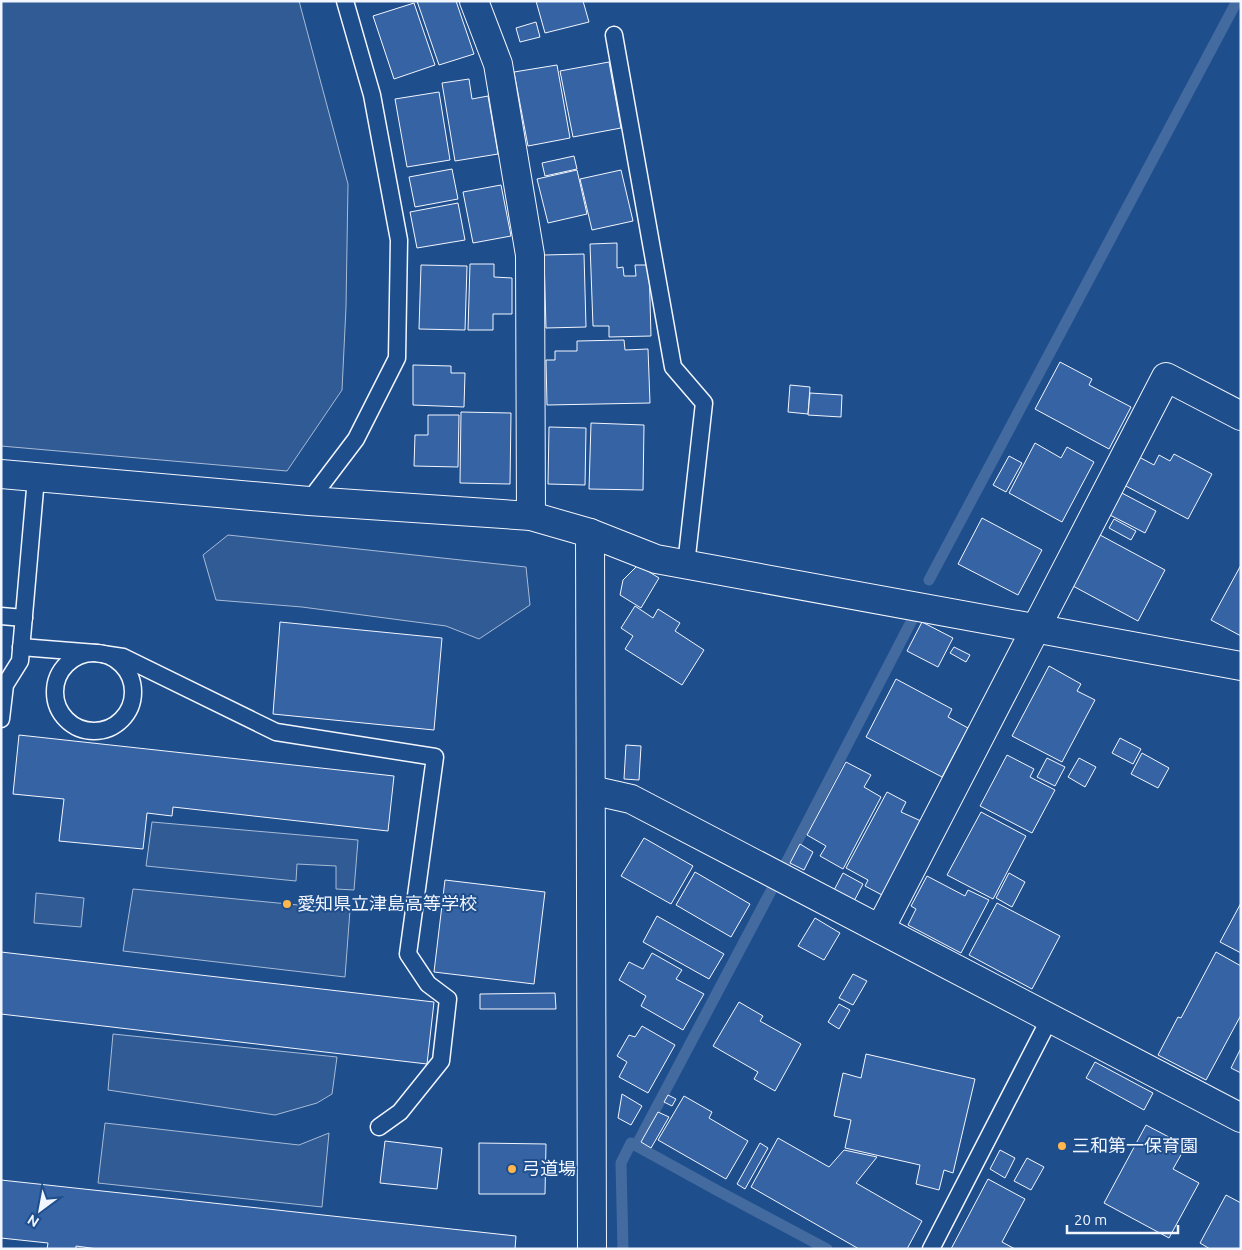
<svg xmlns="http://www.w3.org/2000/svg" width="1242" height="1250" viewBox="0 0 1242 1250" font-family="Ubuntu,'Noto Sans JP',sans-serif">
  <rect width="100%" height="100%" fill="#1f4e8c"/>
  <g fill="#305b95" stroke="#a8bbd7">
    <polygon points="1,1 299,1 348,184 346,307 342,390 287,471 1,446"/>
    <polygon points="228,535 526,567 530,605 479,639 446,626 302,607 216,600 203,555"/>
    <polygon points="152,822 358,840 354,890 336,889 336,866 297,864 296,881 146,866"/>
    <polygon points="133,889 350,910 345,977 123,951"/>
    <polygon points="36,893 84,898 81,927 34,923"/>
    <polygon points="113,1034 337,1057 332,1094 317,1103 275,1115 108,1090"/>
    <polygon points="105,1123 299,1145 329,1133 322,1207 98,1183"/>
  </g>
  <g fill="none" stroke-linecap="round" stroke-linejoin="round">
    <g stroke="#446ba0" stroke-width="11">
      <polyline points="929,580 1237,1"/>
      <polyline points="786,863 913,618"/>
      <polyline points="636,1146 772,889"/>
      <polyline points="623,1249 621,1163 631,1143 720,1192 827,1249"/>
    </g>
  </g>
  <g fill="#3563a3" stroke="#f2f6ff">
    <polygon points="417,1 456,1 474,54 439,65"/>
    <polygon points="536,1 583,1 589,22 545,33"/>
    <polygon points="414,3 435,65 394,79 373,16"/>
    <polygon points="536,22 540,37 520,42 516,28"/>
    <polygon points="609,62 621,128 573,137 560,71"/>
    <polygon points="557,65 570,138 528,146 514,72"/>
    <polygon points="469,79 472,99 488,96 498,154 455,161 442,83"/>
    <polygon points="439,92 450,160 407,167 395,99"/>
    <polygon points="574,156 577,169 545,176 542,163"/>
    <polygon points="452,169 458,199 415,207 409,177"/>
    <polygon points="577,170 587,214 548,223 537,179"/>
    <polygon points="621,170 633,221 592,230 580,179"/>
    <polygon points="501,185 511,236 473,243 463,192"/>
    <polygon points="458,203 465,240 417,248 410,212"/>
    <polygon points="617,243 617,268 623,267 624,276 636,276 635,265 649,265 651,336 609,337 609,326 593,326 590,244"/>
    <polygon points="584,254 586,327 546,328 544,255"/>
    <polygon points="470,264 494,264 494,277 512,278 512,314 493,314 493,330 468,330"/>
    <polygon points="421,265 467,266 465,330 419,329"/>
    <polygon points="624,340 625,350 648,349 650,403 547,405 546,360 555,360 555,351 577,351 577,341"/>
    <polygon points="1060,362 1092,379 1089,385 1131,407 1109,449 1035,409"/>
    <polygon points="413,365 451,366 451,373 465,373 464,407 413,405"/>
    <polygon points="790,385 810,387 808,414 788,412"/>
    <polygon points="810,393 842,395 841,417 808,415"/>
    <polygon points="461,412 511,413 510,484 460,483"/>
    <polygon points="428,415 459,415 458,467 414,466 415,435 428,435"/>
    <polygon points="591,423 644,425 643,490 589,489"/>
    <polygon points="549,427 586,428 585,485 548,484"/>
    <polygon points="1035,443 1061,458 1067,447 1094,462 1062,522 1009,493"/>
    <polygon points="1174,454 1212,474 1188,519 1124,485 1139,457 1154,465 1159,455 1170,461"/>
    <polygon points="1009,456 1022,463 1006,492 993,485"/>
    <polygon points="1120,492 1156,511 1145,533 1108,514"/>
    <polygon points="982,518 1042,550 1018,595 958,564"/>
    <polygon points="1114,519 1136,531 1131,540 1109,528"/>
    <polygon points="1100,535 1165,570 1138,621 1073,586"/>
    <polygon points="638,565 659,578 641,608 620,595 623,580"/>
    <polygon points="1241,565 1241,636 1211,620"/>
    <polygon points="635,606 653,618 658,609 680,623 675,631 704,650 682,685 625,649 633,636 621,628"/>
    <polygon points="280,622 442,638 434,730 273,714"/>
    <polygon points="922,622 953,638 938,667 907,651"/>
    <polygon points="954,647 970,655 966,662 950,653"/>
    <polygon points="1049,666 1081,684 1077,691 1095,700 1062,762 1012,736"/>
    <polygon points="896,679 952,709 948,717 968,728 942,777 866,737"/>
    <polygon points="19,735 394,776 388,831 173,807 172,816 147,813 143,849 59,841 64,799 13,794"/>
    <polygon points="1120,738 1141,749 1133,764 1112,753"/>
    <polygon points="626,745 641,746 639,780 624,779"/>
    <polygon points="1142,753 1169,768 1158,788 1131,774"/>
    <polygon points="1007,755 1034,769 1030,777 1055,790 1032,833 980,806"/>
    <polygon points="1047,758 1065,767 1055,786 1037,777"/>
    <polygon points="1079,758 1096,767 1085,787 1068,777"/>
    <polygon points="846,762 871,775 864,787 881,797 843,869 820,856 826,846 807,835"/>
    <polygon points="887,792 906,802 901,812 921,821 882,895 865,886 868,880 846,868"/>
    <polygon points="981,812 1026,836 993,899 947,875"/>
    <polygon points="644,838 693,866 671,904 621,876"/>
    <polygon points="800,844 813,852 804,870 790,863"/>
    <polygon points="695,872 750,904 731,937 676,905"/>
    <polygon points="843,873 863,884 853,903 833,892"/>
    <polygon points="1009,873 1025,882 1012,907 996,898"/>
    <polygon points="927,876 965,896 968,890 989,900 961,953 908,925 916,909 911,906"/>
    <polygon points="445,880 545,892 534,984 434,972"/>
    <polygon points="997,903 1060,936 1032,989 969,955"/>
    <polygon points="1241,903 1241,953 1220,942"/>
    <polygon points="657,916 724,954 709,979 643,942"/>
    <polygon points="815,918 840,933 824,960 798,946"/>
    <polygon points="1,952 434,1002 427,1064 1,1014"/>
    <polygon points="1216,952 1241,966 1241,1015 1206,1080 1158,1055 1178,1017 1181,1018"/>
    <polygon points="652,953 682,970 676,979 704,994 683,1030 641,1006 646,996 619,980 629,962 643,969"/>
    <polygon points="853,974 867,981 853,1005 839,998"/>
    <polygon points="555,993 556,1009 480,1009 480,994"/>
    <polygon points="739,1002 763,1016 760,1021 801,1044 775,1091 754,1079 758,1072 713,1046"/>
    <polygon points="839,1004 850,1010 839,1029 828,1022"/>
    <polygon points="642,1026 675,1045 648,1093 619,1077 627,1062 617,1056 629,1035 635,1037"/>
    <polygon points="1241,1048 1241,1073 1231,1068"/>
    <polygon points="866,1054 975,1079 953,1173 944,1170 939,1190 916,1184 920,1165 845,1148 851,1120 834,1116 843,1073 861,1078"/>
    <polygon points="1095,1062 1153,1093 1144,1110 1086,1078"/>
    <polygon points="622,1094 642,1106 631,1125 618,1118"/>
    <polygon points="668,1095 676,1099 672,1106 664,1102"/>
    <polygon points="684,1096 712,1112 709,1118 748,1141 726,1179 658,1140"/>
    <polygon points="658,1112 669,1117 651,1148 641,1142"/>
    <polygon points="1146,1125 1186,1146 1173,1169 1199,1183 1169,1238 1104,1203"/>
    <polygon points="778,1138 829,1167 844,1150 877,1157 856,1183 922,1221 907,1249 859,1249 751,1187"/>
    <polygon points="385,1141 442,1148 437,1189 380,1183"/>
    <polygon points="479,1143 546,1144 545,1194 479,1194"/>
    <polygon points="760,1143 768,1148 745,1189 737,1184"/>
    <polygon points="1000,1150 1015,1158 1005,1178 990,1169"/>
    <polygon points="1027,1158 1044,1167 1031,1190 1014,1181"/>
    <polygon points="988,1179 1025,1199 1002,1242 1015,1249 951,1249"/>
    <polygon points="1,1180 516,1236 515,1249 98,1249 76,1246 76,1249 47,1249 48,1243 1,1238"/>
    <polygon points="1226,1195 1241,1203 1241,1249 1210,1249 1200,1243"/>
  </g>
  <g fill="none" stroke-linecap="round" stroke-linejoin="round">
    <defs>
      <g id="lane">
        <polyline points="614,35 673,367 704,403 686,565"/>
        <polyline points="309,501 356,439 397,358 399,240 372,95 345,1"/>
        <polyline points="1,616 24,618"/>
        <polyline points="21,647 96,653 123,657 276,732 435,757 408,954 428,984 448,999 441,1061 400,1112 379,1127"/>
        <circle cx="94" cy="692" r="39"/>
        <polyline points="1,719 5,685 20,661 36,478"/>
        <polyline points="931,1249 1050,1018"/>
      </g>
      <g id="street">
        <polyline points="474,1 498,64 530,255 531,516"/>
        <polyline points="1,474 309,501 531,516 590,533 656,559 1241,666"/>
        <polyline points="590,533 592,1249"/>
        <polyline points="591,790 631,799 1241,1118"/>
        <polyline points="880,929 1166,377 1241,416"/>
      </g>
    </defs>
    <use href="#lane" stroke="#f2f6ff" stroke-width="19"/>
    <use href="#street" stroke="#f2f6ff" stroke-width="30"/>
    <use href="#lane" stroke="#1f4e8c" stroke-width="16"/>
    <use href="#street" stroke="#1f4e8c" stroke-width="28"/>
  </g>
  <g fill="#ffb74d" stroke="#1f4e8c" stroke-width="2">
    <circle cx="287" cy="904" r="5"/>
    <circle cx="1062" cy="1146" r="5"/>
    <circle cx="512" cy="1169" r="5"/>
  </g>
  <g text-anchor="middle" stroke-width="4" stroke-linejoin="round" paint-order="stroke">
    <g font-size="18" fill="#f2f6ff" stroke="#1f4e8c" text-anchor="start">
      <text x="297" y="910">愛知県立津島高等学校</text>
      <text x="1072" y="1152">三和第一保育園</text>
      <text x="522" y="1175">弓道場</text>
    </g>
  </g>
  <rect width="1242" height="1250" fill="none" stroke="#f2f6ff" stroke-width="5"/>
  <g transform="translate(40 1210) rotate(212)" stroke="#1f4e8c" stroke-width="4" paint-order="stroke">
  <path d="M0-4L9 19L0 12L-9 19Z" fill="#f2f6ff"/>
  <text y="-8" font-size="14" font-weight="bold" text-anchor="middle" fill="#f2f6ff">N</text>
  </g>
  <path d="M1067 1225v8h111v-8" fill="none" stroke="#f2f6ff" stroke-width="2.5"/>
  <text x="1074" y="1225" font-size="15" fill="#f2f6ff" stroke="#1f4e8c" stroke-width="4" paint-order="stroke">20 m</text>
</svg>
